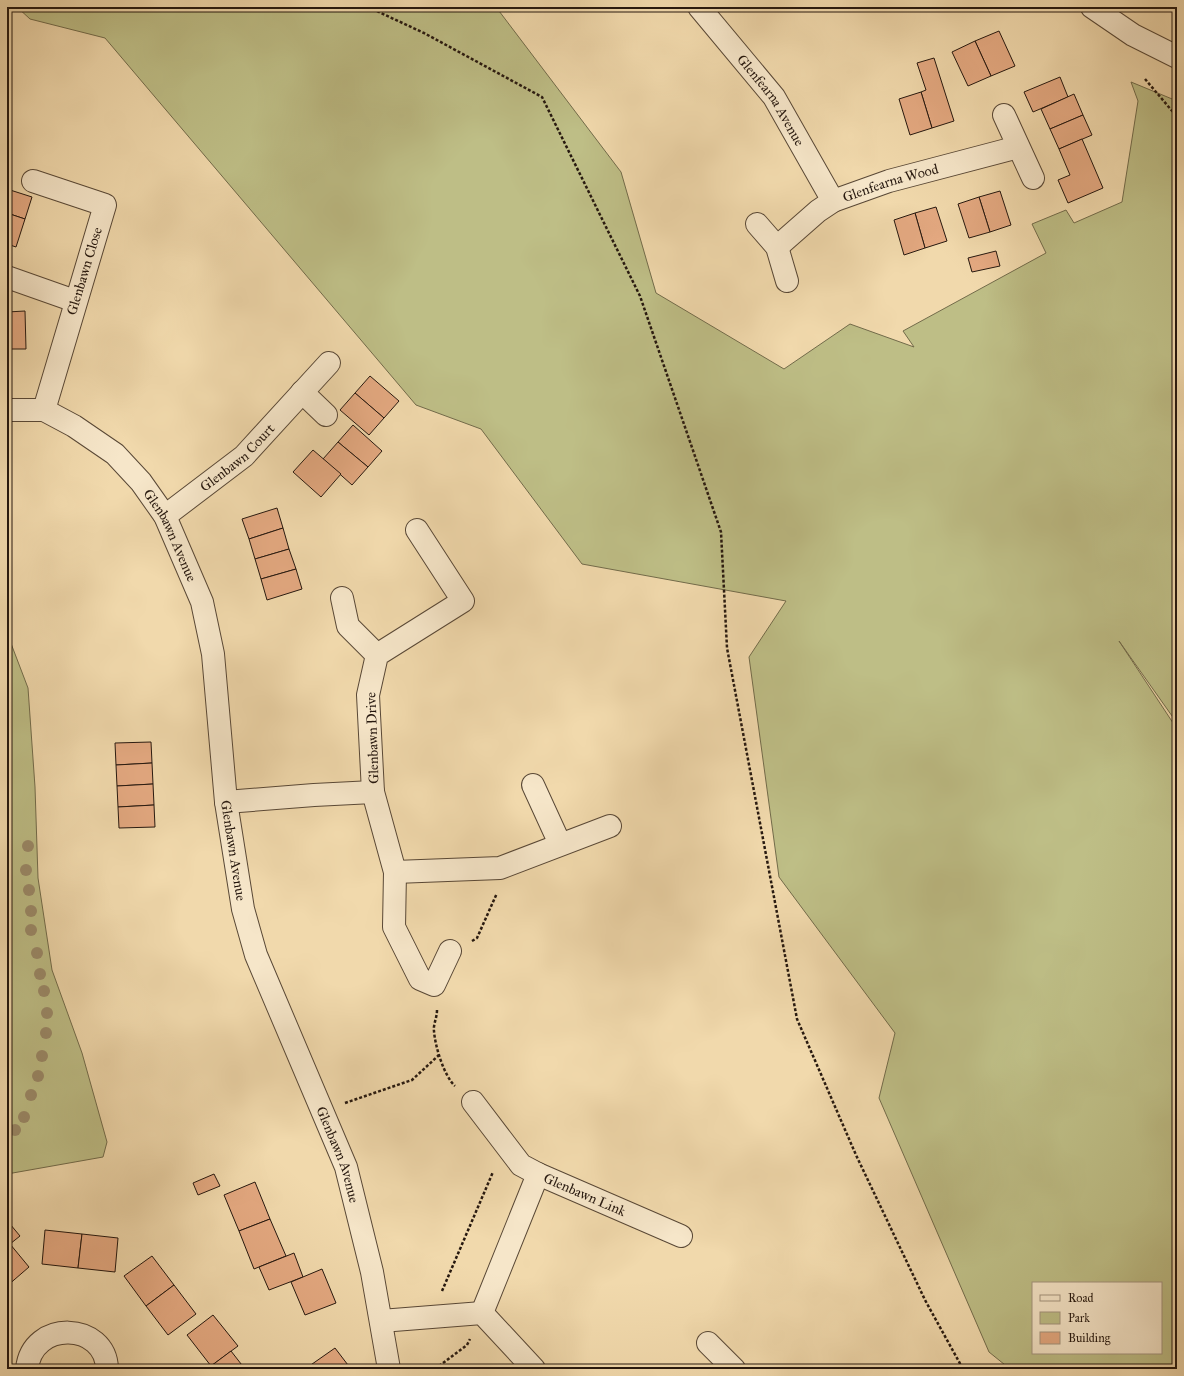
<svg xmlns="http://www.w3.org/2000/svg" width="1184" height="1376" viewBox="0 0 1184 1376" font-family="'IM FELL Great Primer',serif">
  <rect width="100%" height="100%" fill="#f1d9ac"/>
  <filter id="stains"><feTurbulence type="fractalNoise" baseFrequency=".005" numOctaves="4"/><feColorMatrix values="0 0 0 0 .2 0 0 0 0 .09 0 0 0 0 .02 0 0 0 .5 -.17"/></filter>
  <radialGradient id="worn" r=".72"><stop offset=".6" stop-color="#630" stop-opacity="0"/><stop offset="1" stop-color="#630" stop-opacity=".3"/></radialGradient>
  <g fill="#bebe86" stroke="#726b4a" fill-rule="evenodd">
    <path d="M 17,7 L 496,7 L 621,172 L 656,293 L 784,369 L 850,324 L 914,347 L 903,331 L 1046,253 L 1032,224 L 1066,210 L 1074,223 L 1122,202 L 1138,101 L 1131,82 L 1177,101 L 1177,723 L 1119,641 L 1177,729 L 1177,1369 L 1010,1369 L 989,1352 L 879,1098 L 895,1033 L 779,877 L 749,657 L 786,601 L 582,564 L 481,429 L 416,405 L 105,38 L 30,19 ZM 1033,1283 L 1161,1283 L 1161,1353 L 1033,1353 Z"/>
    <polygon points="7,633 28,688 35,787 38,878 52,970 82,1053 107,1142 103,1157 7,1174"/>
  </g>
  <g fill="#e4a981" stroke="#26180f">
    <polygon points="999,31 1015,66 991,76 975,41"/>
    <polygon points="975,41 991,76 968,86 952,52"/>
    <polygon points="934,58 954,121 932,128 921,92 926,90 917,63"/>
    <polygon points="1060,77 1068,97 1033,112 1024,92"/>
    <polygon points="921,92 932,128 910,135 899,99"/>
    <polygon points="1074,94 1083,115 1050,129 1041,109"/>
    <polygon points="1083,115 1092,135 1059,149 1050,129"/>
    <polygon points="1082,139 1103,188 1068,203 1058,180 1070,175 1059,149"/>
    <polygon points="7,189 32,197 25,219 7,213"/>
    <polygon points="1000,191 1011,225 990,232 979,197"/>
    <polygon points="979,197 990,232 969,238 958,204"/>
    <polygon points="936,207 947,241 925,248 915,213"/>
    <polygon points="7,213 25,219 16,247 7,244"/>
    <polygon points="915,213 925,248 904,255 894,220"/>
    <polygon points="996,251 1000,266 972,272 968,258"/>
    <polygon points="25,311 26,349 7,349 7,312"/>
    <polygon points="370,376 399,401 384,418 355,393"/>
    <polygon points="355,393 384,418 369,435 340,410"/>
    <polygon points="353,425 382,451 368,467 338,442"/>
    <polygon points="338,442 368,467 352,485 323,459"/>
    <polygon points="313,450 341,474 321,497 293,472"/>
    <polygon points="277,508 283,528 249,539 242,519"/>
    <polygon points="283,528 289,549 255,559 249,539"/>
    <polygon points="289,549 296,569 261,579 255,559"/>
    <polygon points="296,569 302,589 267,600 261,579"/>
    <polygon points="151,742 152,763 116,765 115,743"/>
    <polygon points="152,763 153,784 117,786 116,765"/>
    <polygon points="153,784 154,805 118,807 117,786"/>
    <polygon points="154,805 155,827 119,828 118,807"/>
    <polygon points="214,1174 220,1186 198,1195 193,1183"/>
    <polygon points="255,1182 270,1219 239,1231 224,1195"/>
    <polygon points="270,1219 286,1256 254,1269 239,1231"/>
    <polygon points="10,1224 20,1236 10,1244 29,1267 7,1286 7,1226"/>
    <polygon points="45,1230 82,1234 78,1268 42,1264"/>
    <polygon points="82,1234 118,1238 115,1272 78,1268"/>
    <polygon points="294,1253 303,1277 269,1290 259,1267"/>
    <polygon points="152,1256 174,1285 146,1306 124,1276"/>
    <polygon points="322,1269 336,1303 305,1315 291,1282"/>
    <polygon points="174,1285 196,1314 168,1335 146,1306"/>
    <polygon points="213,1315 238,1346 211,1366 187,1335"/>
    <polygon points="335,1348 351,1369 305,1369"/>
    <polygon points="231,1351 245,1369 208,1369 211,1366"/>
  </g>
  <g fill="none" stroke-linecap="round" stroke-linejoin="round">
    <defs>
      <g id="street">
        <path id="s1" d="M 699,7 L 774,97 L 833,201"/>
        <polyline points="1092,7 1133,35 1177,57"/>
        <polyline points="1004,115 1033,178"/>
        <polyline points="33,181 105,205 44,410"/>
        <polyline points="757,224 777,247 787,281"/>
        <path id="s2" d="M 777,247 L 818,211 L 833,201 L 889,181 L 1018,147"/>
        <polyline points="7,277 75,301"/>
        <polyline points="302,392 326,415"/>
        <path id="s3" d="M 7,410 L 44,410 L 74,426 L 115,454 L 141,482 L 165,516 L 202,602 L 213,654 L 226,802 L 243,909 L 256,955 L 346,1167 L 372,1272 L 389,1369"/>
        <path id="s4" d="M 165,516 L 244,456 L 329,363"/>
        <polyline points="417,530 463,601 377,655 368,695 373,792 395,872 394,927 420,979 434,985 450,951"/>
        <polyline points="342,598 348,626 377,655"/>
        <polyline points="533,785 560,844"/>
        <polyline points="226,802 314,795 373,792"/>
        <polyline points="395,872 500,868 610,826"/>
        <polyline points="473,1102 521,1165 538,1174"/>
        <path id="s5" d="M 482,1313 L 538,1174 L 681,1236"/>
        <polyline points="381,1321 482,1313 534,1369"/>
        <polyline points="708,1343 734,1369"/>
        <path d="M 27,1369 C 32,1319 106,1322 107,1369"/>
      </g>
    </defs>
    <use href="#street" stroke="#594836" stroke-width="24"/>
    <g stroke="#26180f" stroke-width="2.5" stroke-dasharray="3 2" stroke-linecap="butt">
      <polyline points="368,7 424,33 542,97 640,296 721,532 727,648 797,1019 856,1155 925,1300 963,1369"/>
      <polyline points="1145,79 1173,112 1177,119"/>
      <polyline points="472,941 477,938 497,893"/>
      <path d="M 437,1010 C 437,1018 433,1025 434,1031 C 435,1046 444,1076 455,1086"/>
      <polyline points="345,1103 412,1080 439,1055"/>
      <polyline points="442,1291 493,1172"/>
      <polyline points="435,1369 467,1345 470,1339"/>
    </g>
    <use href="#street" stroke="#f6e6c9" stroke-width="22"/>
  </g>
  <g fill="#9b8a69">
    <circle cx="28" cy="846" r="6"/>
    <circle cx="26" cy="870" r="6"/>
    <circle cx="29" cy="890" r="6"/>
    <circle cx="31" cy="911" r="6"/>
    <circle cx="31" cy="930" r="6"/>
    <circle cx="37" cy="953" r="6"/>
    <circle cx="40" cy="974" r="6"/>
    <circle cx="44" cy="991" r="6"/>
    <circle cx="47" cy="1013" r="6"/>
    <circle cx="46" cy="1033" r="6"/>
    <circle cx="42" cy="1056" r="6"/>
    <circle cx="38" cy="1076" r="6"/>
    <circle cx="31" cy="1095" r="6"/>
    <circle cx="24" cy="1117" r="6"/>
    <circle cx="15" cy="1130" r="6"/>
  </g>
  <g text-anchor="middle" stroke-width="3.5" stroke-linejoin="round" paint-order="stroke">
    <g font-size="14" fill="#26180f" stroke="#f6e6c9">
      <text dy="5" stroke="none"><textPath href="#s1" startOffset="118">Glenfearna Avenue</textPath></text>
      <text dy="5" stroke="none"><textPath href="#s2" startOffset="133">Glenfearna Wood</textPath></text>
      <text transform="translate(84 271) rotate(-73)" y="5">Glenbawn Close</text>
      <text dy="5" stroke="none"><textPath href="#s4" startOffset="93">Glenbawn Court</textPath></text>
      <text dy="5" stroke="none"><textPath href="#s3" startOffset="220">Glenbawn Avenue</textPath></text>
      <text transform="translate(372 738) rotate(-92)" y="5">Glenbawn Drive</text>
      <text dy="5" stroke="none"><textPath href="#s3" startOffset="545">Glenbawn Avenue</textPath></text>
      <text dy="5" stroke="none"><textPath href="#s3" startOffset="868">Glenbawn Avenue</textPath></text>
      <text dy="5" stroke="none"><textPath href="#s5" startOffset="201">Glenbawn Link</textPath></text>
    </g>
  </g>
  <rect width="1184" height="1376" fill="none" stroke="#f1d9ac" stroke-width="24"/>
  <rect x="8" y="8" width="1168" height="1360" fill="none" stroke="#26180f" stroke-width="2"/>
  <rect x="12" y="12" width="1160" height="1352" fill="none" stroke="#26180f"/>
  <rect x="1032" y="1282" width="130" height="72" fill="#f6e6c9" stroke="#a3947f"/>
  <rect x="1040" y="1295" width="20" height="6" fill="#f6e6c9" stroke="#a3947f"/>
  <text x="1068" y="1302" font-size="12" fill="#26180f">Road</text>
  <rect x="1040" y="1312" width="20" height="12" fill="#bebe86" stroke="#a3947f"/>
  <text x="1068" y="1322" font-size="12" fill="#26180f">Park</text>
  <rect x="1040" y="1332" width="20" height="12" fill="#e4a981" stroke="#a3947f"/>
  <text x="1068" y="1342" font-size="12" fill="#26180f">Building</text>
  <rect width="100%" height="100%" filter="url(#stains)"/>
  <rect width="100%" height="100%" fill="url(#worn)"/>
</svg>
